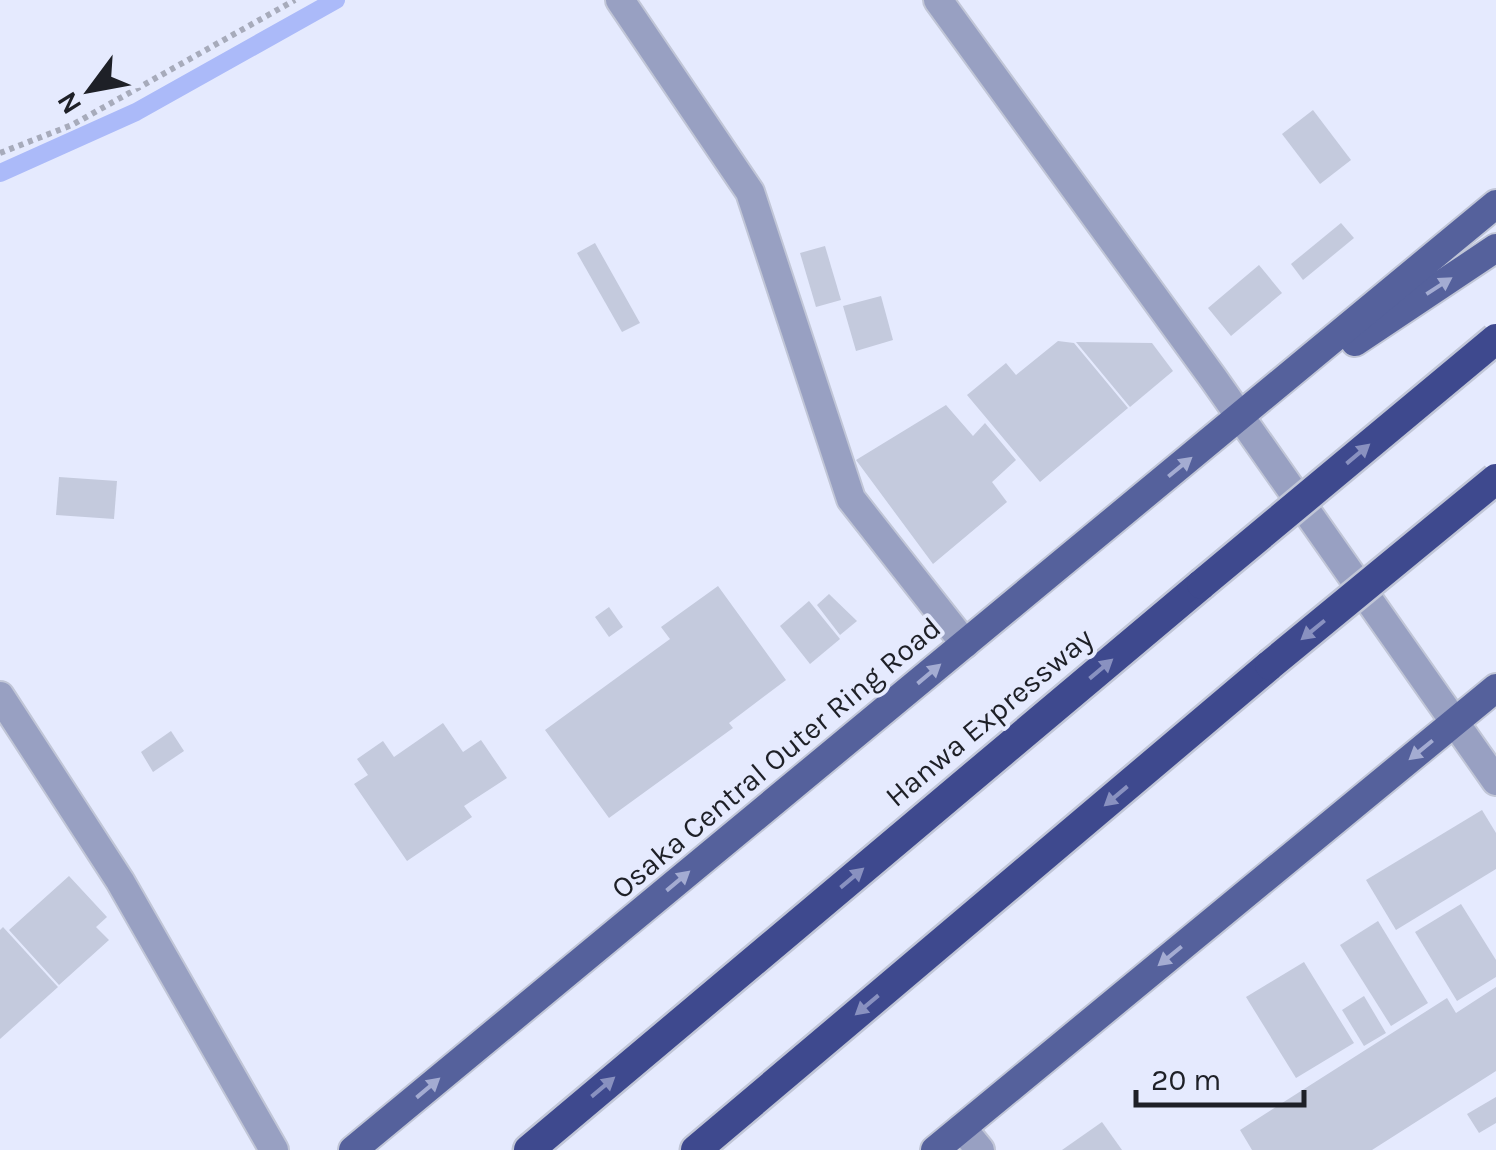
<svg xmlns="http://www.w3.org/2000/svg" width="1496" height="1150" viewBox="0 0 1496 1150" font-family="Karla,sans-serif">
  <rect width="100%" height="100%" fill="#e5eafe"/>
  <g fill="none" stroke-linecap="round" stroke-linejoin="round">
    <polyline stroke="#abbaf9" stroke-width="18" points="0,173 136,112 336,0"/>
  </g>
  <g fill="#c4cadd">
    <polygon points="1313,110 1351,160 1320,184 1282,134"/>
    <polygon points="1341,223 1354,238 1303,280 1291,264"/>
    <polygon points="595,243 640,323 622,332 577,253"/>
    <polygon points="825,246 841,300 816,307 800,253"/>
    <polygon points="1259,265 1282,293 1231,336 1208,308"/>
    <polygon points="881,296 893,340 856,351 843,306"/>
    <polygon points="1058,341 1074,343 1128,408 1040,482 967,395 1006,363 1016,375"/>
    <polygon points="1076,342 1152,343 1173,371 1130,407"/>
    <polygon points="946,405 973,436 985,423 1016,460 992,482 1007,502 933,564 856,460"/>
    <polygon points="59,477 117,481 114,519 56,515"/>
    <polygon points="718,586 786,680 729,723 733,728 609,818 545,730 670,639 661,627"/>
    <polygon points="829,594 857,621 840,635 817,605"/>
    <polygon points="809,601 840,639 810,664 780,626"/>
    <polygon points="609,607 623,627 609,637 595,617"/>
    <polygon points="443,723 463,752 481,740 507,778 464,806 472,817 407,861 354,784 368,775 357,759 383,741 394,757"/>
    <polygon points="171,731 184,751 153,772 141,752"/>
    <polygon points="1482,810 1496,833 1496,869 1396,930 1366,880"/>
    <polygon points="69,876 107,917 96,927 109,940 59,985 9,930"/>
    <polygon points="1461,904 1496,960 1496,977 1457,1001 1415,932"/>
    <polygon points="1378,921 1428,1003 1391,1026 1340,945"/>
    <polygon points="3,927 58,987 0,1039 0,930"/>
    <polygon points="1304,962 1354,1043 1296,1078 1246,997"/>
    <polygon points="1496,987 1496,1071 1372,1150 1252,1150 1240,1130 1447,998 1456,1013"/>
    <polygon points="1364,996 1386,1033 1364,1046 1342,1010"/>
    <polygon points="1496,1097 1496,1123 1479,1133 1467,1114"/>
    <polygon points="1102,1122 1122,1150 1062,1150"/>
  </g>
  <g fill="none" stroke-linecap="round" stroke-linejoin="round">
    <defs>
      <polyline id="service" points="962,1128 980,1150"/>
      <g id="minor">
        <polyline points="620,0 750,192 851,499 965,644"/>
        <polyline points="938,0 1213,378 1496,781"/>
        <polyline points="0,696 120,881 274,1150"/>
      </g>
      <g id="primary">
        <polyline points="1355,342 1496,248"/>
        <polyline points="353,1150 1496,204"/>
        <polyline points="935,1150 1496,688"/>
      </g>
      <g id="motorway">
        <polyline points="529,1150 1202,584"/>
        <polyline points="696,1150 1270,665"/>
      </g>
    </defs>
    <use href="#service" stroke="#c1c6d7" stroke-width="32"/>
    <use href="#minor" stroke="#c1c6d7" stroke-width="32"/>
    <use href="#primary" stroke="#c1c6d7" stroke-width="32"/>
    <use href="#motorway" stroke="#c1c6d7" stroke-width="35"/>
    <polyline stroke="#a7abbb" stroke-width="6" stroke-dasharray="5 5" stroke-linecap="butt" points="0,153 72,125 295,0"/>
    <use href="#service" stroke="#98a0c2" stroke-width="28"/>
    <use href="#minor" stroke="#98a0c2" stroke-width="28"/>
    <use href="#primary" stroke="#55619c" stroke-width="28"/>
    <use href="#motorway" stroke="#3e498e" stroke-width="30"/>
    <defs>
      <g id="motorway-bridge">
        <polyline points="1202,584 1496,339"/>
        <polyline points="1270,665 1496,479"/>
      </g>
    </defs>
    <use href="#motorway-bridge" stroke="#c1c6d7" stroke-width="35" stroke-linecap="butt"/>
    <use href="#motorway-bridge" stroke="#3e498e" stroke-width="30"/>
  </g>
  <defs><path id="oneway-solid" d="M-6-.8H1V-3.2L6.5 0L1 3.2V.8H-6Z" transform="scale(2.5)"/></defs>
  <g fill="#a4acd2">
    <use href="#oneway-solid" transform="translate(1439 286) rotate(-33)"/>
    <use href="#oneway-solid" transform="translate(1180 467) rotate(-39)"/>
    <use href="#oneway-solid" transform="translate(929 674) rotate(-40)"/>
    <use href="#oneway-solid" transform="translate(1421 750) rotate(141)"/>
    <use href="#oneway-solid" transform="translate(678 881) rotate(-40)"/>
    <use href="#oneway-solid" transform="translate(1170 956) rotate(141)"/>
    <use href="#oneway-solid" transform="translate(428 1088) rotate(-40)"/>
  </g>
  <g fill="#8991c0">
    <use href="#oneway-solid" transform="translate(1358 454) rotate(-40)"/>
    <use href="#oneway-solid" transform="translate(1313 630) rotate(141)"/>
    <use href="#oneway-solid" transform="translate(1101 669) rotate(-40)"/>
    <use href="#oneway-solid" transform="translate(1116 796) rotate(140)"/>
    <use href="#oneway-solid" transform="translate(852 878) rotate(-40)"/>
    <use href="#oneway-solid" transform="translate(867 1005) rotate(140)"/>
    <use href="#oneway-solid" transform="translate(603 1087) rotate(-40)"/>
  </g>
  <g text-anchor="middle" stroke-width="8" stroke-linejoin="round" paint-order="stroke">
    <g font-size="30" fill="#1e2027" stroke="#e5eafe">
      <text transform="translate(989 717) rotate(-40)" y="10">Hanwa Expressway</text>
      <text transform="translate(776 758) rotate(-40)" y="10">Osaka Central Outer Ring Road</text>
    </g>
  </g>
  <g transform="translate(90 90) rotate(238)" stroke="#e5eafe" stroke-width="8" paint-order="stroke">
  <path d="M0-8L18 38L0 25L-18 38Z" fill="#1e2027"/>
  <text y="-15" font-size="28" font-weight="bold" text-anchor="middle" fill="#1e2027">N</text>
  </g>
  <path d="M1136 1090v15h168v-15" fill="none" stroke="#1e2027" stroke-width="5"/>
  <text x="1151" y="1090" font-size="30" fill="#1e2027" stroke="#e5eafe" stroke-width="8" paint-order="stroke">20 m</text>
</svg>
